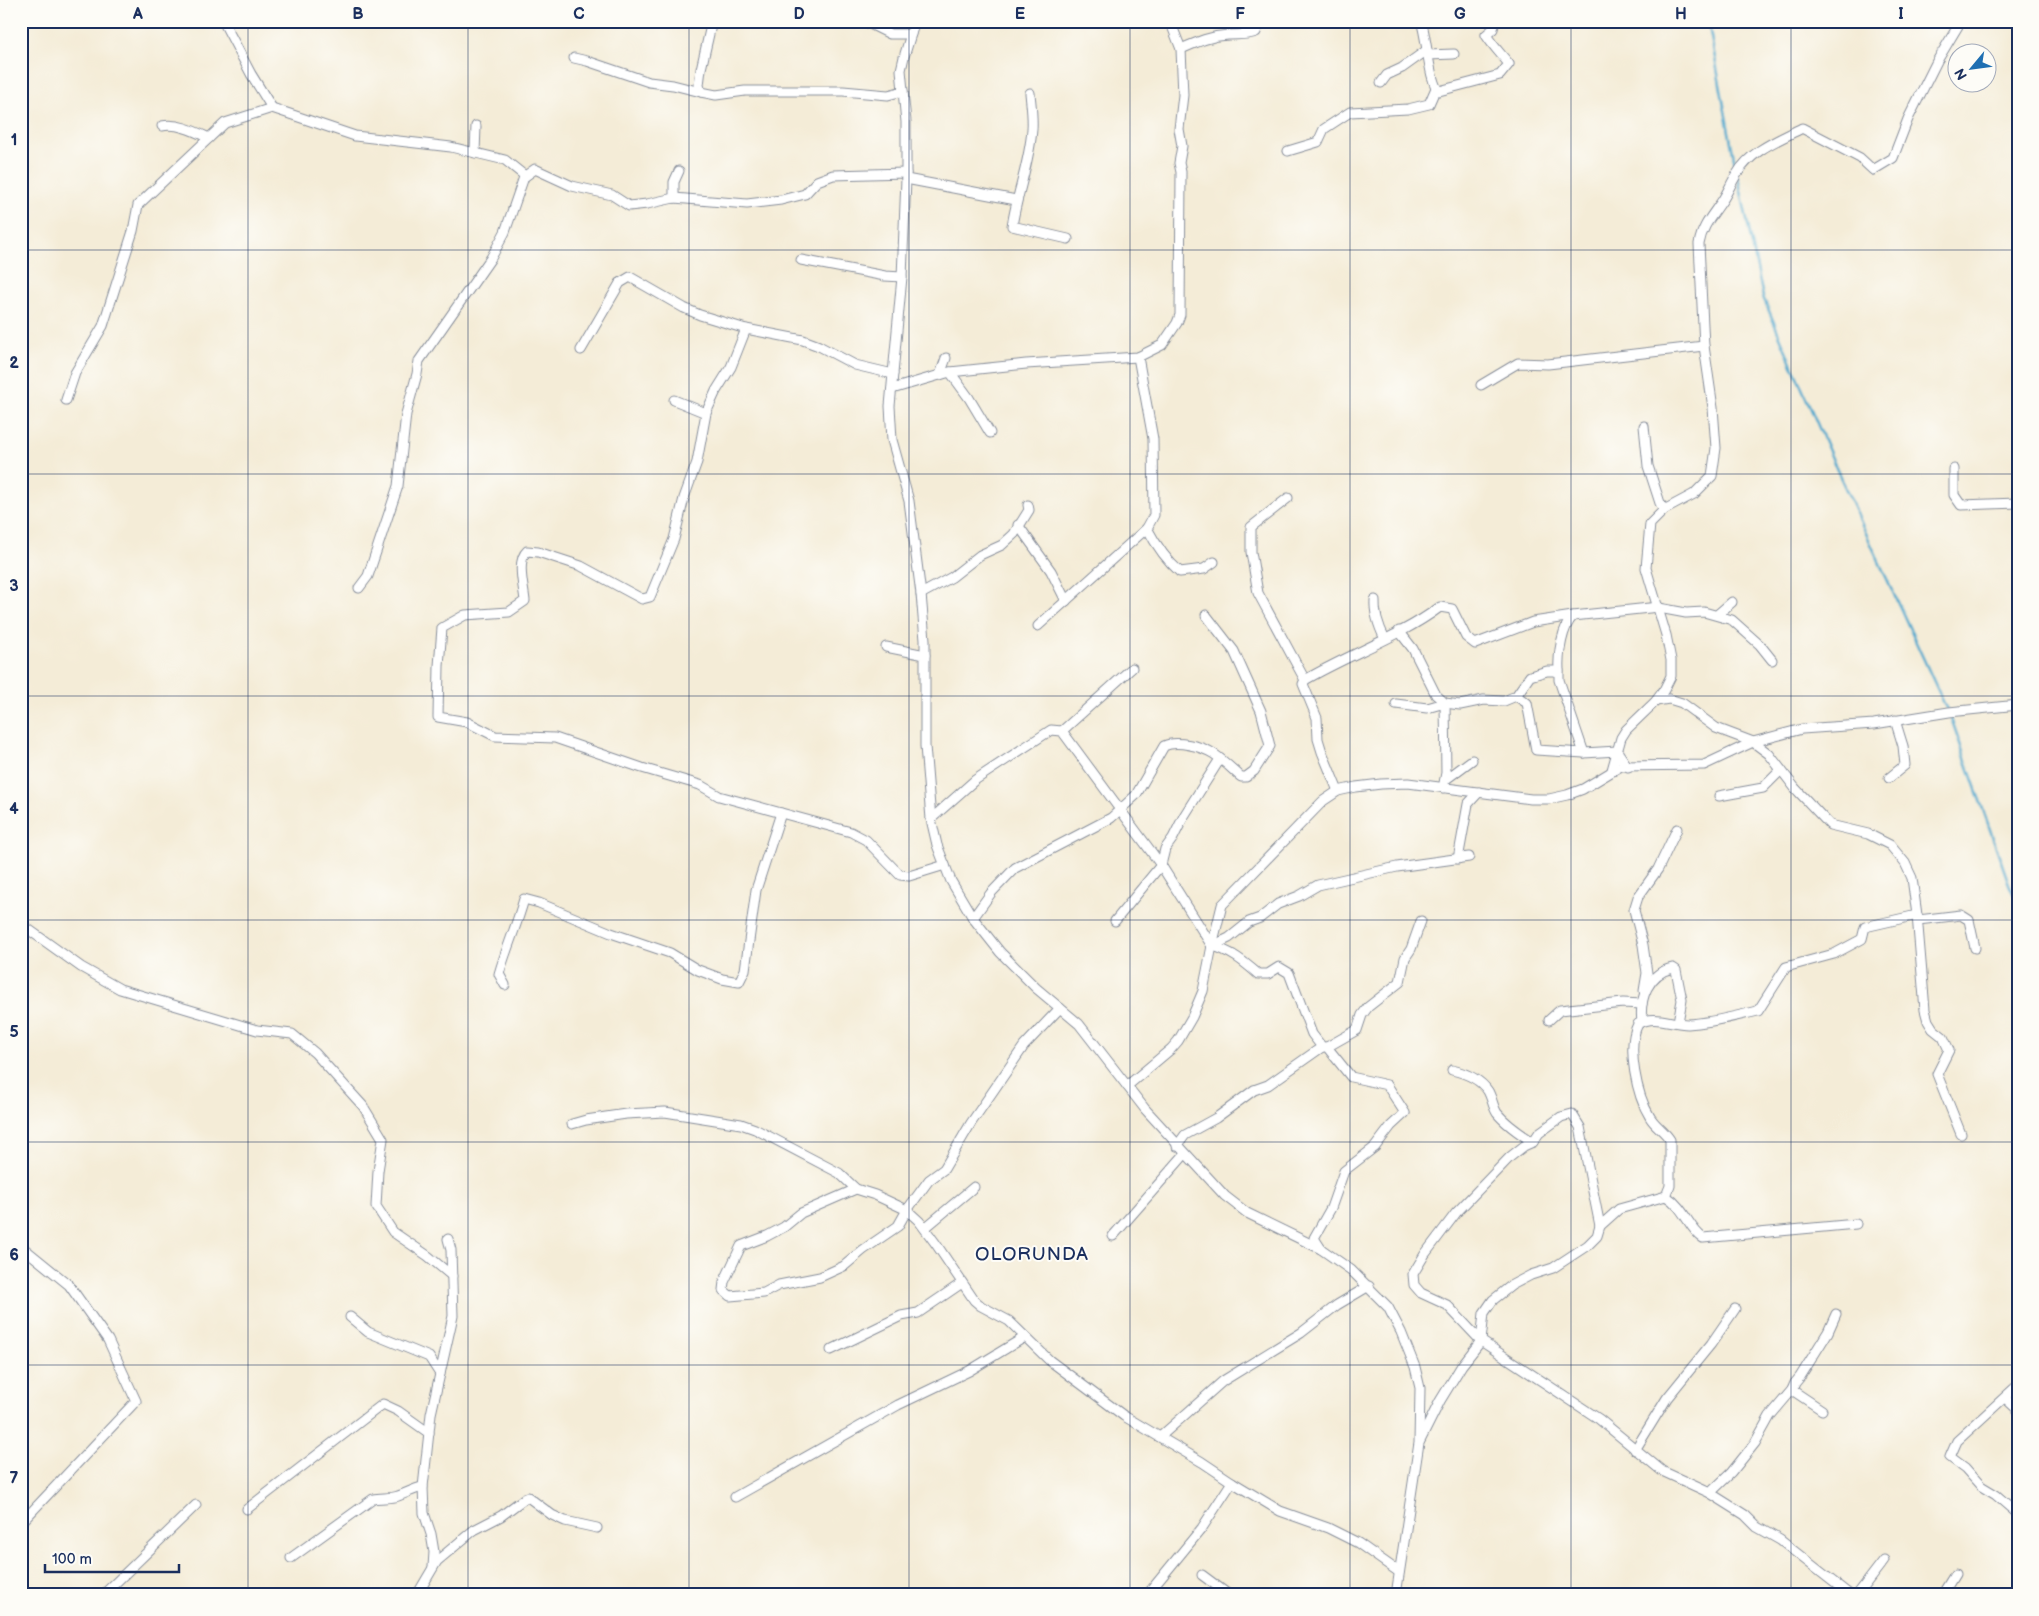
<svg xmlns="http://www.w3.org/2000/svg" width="2039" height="1616" viewBox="0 0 2039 1616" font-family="'Balsamiq Sans',sans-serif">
  <rect width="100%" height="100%" fill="#fdfcf7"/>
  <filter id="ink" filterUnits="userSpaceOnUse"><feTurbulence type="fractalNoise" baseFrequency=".02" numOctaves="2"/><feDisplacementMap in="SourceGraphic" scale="10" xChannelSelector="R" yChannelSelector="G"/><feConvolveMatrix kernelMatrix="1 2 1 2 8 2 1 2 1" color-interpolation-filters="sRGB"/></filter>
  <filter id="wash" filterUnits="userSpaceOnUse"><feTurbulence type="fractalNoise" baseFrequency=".0096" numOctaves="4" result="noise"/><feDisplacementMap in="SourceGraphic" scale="20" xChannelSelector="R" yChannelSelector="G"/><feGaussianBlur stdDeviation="1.12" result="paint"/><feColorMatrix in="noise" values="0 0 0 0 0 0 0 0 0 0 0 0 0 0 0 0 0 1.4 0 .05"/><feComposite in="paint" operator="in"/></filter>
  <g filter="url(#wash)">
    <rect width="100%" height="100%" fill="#f4ecd7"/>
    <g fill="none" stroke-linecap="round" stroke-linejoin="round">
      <g stroke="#51a9ce" stroke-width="2.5">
        <polyline points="1708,21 1736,169"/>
        <polyline points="1738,177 1763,297 1837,470 1947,710"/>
        <polyline points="1950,715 2009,884 2018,904"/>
      </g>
    </g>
  </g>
  <g filter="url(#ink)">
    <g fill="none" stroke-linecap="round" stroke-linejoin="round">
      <defs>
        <g id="minor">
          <polyline points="712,21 701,69 699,85 701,92 716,95 745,91 843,91 888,95 903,91"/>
          <polyline points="864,21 890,34 911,34"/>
          <polyline points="915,21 904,57 901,70 906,122 906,179 902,277 890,406 892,440 909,501 921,594 925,640 925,746 931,819 937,845 951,881 973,918 1000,952 1036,988 1079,1024 1145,1109 1225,1196 1247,1213 1321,1249 1351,1270 1388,1307 1401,1332 1415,1367 1420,1388 1419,1443 1396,1595"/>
          <path d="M 1421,21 C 1427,37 1429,83 1439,91 L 1500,75 L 1509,64 C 1501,54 1493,46 1486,35 L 1493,29 L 1495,21"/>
          <path d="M 1181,49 C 1197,42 1210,36 1228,35 C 1238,34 1246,36 1256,32 L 1260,21"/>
          <polyline points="1428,55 1454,54"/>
          <polyline points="574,58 587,61 649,82 673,85 701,92"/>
          <polyline points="1381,83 1387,75 1402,68 1427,50"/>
          <path d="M 1030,93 C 1031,105 1033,117 1032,129 C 1030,161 1017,193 1012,226 L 1068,239"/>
          <polyline points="272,108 355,136 451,147 505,160 525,176"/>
          <path d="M 162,126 C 178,123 194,131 209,138"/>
          <polyline points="1288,151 1318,142 1324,129 1350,112 1408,109 1429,104 1436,88"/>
          <polyline points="475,153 476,126"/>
          <polyline points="906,179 1016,200"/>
          <polyline points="674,198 674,182 679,171"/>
          <polyline points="801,260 885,276 902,277"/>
          <path d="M 746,329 L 731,367 L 716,391 L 706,413 L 697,462 L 684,498 L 674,539 L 650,597 L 642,599 L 581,566 L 538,552 L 527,551 C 516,561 524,588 525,601 L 509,612 L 465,615 L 442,628 L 439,666 L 438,717 L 467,722 L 495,736 L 555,738 L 642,768 L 700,785 L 719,796 L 851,832 L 866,840 L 900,875 L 909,876 L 945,865"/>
          <polyline points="581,350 620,283 630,277 684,308 700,315 746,329 803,340 819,346 855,365 893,374"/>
          <polyline points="950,372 969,398 990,433"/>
          <polyline points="940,375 946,358"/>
          <polyline points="1481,385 1518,363 1548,364 1704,346"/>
          <polyline points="892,389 950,372 1026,364 1138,357 1162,345 1177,323 1180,315 1181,172 1179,163 1182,146 1179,129 1183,95 1181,49 1170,21"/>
          <polyline points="66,400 75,373 103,326 133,231 138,205 225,123 272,108 251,74 223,21"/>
          <polyline points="674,400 706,413"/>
          <polyline points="1644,426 1648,466 1660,503 1664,510"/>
          <polyline points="1954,469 1954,495 1961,505 2018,503"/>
          <polyline points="1288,498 1251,527 1251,552 1258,593 1305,680"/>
          <polyline points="1018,525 1051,571 1066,601"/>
          <path d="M 1147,528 C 1156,545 1165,559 1180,572 L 1204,569 L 1214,562"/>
          <polyline points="359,588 368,576 398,486 406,414 417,374 419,361 491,258 505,232 524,177 535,169 572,186 612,195 629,206 647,204 674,198 747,204 781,200 805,194 817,181 833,175 906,173"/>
          <polyline points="921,594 952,577 980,555 1002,545 1014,534 1029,510 1028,505"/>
          <path d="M 1375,600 C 1374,614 1379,627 1385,639"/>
          <polyline points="1659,608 1686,613 1704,612 1732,620 1760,645 1772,660"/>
          <polyline points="1717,615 1732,602"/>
          <polyline points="1038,626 1147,528 1154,515 1153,439 1138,357"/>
          <polyline points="1399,631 1413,649 1436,695 1445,703 1460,705 1484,700 1504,701 1516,696 1527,703 1536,750 1584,753 1617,751 1628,767"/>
          <polyline points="886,647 925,655"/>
          <path d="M 1559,671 C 1558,654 1562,627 1573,616"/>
          <polyline points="1516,696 1530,676 1547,671 1559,671 1559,680 1584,753"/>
          <polyline points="1656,701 1669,699 1682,703 1716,728 1753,742 1769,754 1795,788 1830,825 1868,834 1890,845 1905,863 1912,878 1917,915 1925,1010 1928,1021 1933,1029 1943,1037 1949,1050 1937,1074 1961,1134"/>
          <polyline points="1396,704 1427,708 1445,703 1446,773 1443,788"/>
          <polyline points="1062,731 1132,668"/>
          <path d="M 1612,770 L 1621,738 L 1626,730 L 1656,701 L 1664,690 L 1671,676 L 1671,660 L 1666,635 L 1646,568 L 1650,524 L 1664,510 L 1694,494 L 1712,476 L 1716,448 L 1713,408 L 1704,346 L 1699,244 C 1702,226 1712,216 1722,201 C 1728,192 1731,183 1737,174 C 1751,150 1779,140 1802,128 L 1860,158 L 1873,170 L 1893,158 L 1908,119 L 1937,61 L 1961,21"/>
          <polyline points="1889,778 1905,765 1903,746 1895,720"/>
          <polyline points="1445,780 1472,760"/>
          <path d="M 1338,791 L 1322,752 L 1318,739 L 1317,718 L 1303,684 L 1305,680 C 1349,654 1400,637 1440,607 L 1452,609 L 1466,637 L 1475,644 L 1533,622 L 1573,616 L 1659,607"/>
          <polyline points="1719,796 1763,788 1781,770"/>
          <path d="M 931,819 L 975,780 L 1051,730 L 1062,731 L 1161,865 L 1212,946 C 1231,951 1243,961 1258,974 L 1268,974 L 1279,967 L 1289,973 L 1312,1034 L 1322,1047 L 1268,1085 L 1254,1090 L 1216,1118 L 1185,1135 L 1177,1146"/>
          <polyline points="1458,859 1468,804 1479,792"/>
          <path d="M 973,918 L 991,893 L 1015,868 L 1111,818 L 1136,795 L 1164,746 C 1176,740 1202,746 1214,754 C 1223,760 1232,769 1241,777 L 1246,777 L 1254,771 L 1270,746 L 1261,711 L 1234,651 L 1206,615"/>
          <polyline points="1918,920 1961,915 1969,920 1975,948"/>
          <polyline points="1115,921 1161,865 1165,849 1173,838 1184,816 1220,759"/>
          <polyline points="21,924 81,967 120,989 257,1030 292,1034 315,1053 363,1106 383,1139 378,1171 376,1206 393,1232 428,1256 452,1276"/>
          <polyline points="1212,946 1229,938 1249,922 1260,918 1278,904 1299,896 1318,885 1397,867 1469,857"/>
          <path d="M 505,985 L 499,974 C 506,949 517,925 524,899 L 539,903 L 611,933 L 670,953 L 698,970 L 722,979 L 739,982 L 745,970 L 756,890 L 781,813"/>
          <polyline points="1644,991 1647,973 1643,945 1634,910 1638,897 1658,869 1677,829"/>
          <polyline points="1549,1020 1560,1010 1623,1003 1642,1004"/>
          <path d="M 1642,1022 C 1639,999 1648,973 1673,968 L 1676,970 L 1682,1000 L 1678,1022"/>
          <polyline points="1327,1047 1357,1030 1362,1015 1368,1007 1400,982 1405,958 1411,949 1421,921"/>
          <path d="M 1452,1070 C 1465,1073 1480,1079 1488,1091 C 1492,1098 1493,1107 1497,1113 C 1505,1123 1522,1135 1533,1142"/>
          <polyline points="1127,1086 1171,1049 1178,1041 1192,1017 1203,991 1212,946 1222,905 1323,801 1338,791 1356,787 1381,784 1408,783 1531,799 1549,799 1567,795 1583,789 1621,766 1704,765 1753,742 1802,729 1874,724 1949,712 2018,705"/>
          <polyline points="572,1124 586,1120 626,1114 665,1112 741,1124 755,1129 839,1173 856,1189 875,1195 907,1210 919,1221 936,1244 974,1300 981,1306 1009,1321 1049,1360 1124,1416 1202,1462 1232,1482 1280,1511 1328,1528 1358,1543 1399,1572"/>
          <polyline points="856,1189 801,1213 784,1227 767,1236 741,1246 724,1282 723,1290 730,1296 764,1293 779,1285 820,1277 844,1266 863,1250 898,1226 907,1210 929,1180 944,1169 971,1123 1024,1046 1060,1008"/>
          <path d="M 1666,1196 L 1670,1186 L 1670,1140 C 1665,1131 1655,1126 1650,1117 C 1637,1096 1626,1047 1638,1024 C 1655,1014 1670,1024 1688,1024 C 1711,1023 1736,1016 1758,1011 L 1786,967 L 1834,954 L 1862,939 L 1865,927 L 1917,915"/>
          <polyline points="1600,1226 1580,1127 1572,1114 1561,1117 1539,1133 1533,1142 1524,1146 1510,1157 1456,1213 1425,1254 1413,1274 1414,1285 1421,1293 1447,1305 1481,1341 1599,1419 1662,1471 1710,1493 1745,1515 1757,1527 1780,1540 1850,1595"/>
          <polyline points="925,1228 974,1187"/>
          <polyline points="1113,1236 1185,1154"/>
          <polyline points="21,1246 69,1285 108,1340 136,1401 21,1523"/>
          <polyline points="1321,1249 1314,1238 1331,1208 1344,1171 1375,1147 1391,1126 1405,1113 1387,1085 1351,1077 1327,1047 1322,1047"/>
          <polyline points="350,1317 368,1332 429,1357 440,1374"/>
          <polyline points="831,1350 901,1316 918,1313 962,1283"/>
          <polyline points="2018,1385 1957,1441 1950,1457 1965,1468 1981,1486 1996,1495 2018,1514"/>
          <polyline points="1792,1390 1822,1410"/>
          <polyline points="2005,1398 2018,1410"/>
          <polyline points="1160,1437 1223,1381 1301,1333 1337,1305 1369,1286"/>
          <path d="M 1420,1441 L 1440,1401 L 1462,1365 L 1481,1341 L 1484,1313 L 1493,1300 L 1512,1285 L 1531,1275 L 1553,1268 L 1588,1245 L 1597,1236 L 1600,1226 L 1619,1209 L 1666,1196 C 1685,1208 1689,1229 1703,1238 L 1856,1224"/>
          <polyline points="1635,1450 1667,1398 1711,1344 1735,1309"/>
          <polyline points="1710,1493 1731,1473 1755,1443 1770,1416 1792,1390 1795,1383 1800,1377 1828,1332 1836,1314"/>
          <polyline points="735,1497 898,1405 969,1371 1025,1337"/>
          <polyline points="247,1509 383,1404 398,1411 429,1433"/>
          <path d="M 291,1558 L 373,1499 C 381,1497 391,1499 398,1496 C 407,1493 413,1489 423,1487"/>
          <polyline points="433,1567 434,1552 431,1534 424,1513 423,1487 431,1414 453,1316 451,1250 448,1239"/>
          <polyline points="1202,1575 1229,1595"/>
          <polyline points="103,1595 196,1505"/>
          <polyline points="417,1595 437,1561 474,1530 501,1516 525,1498 528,1497 552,1515 565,1521 597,1528"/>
          <polyline points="1147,1595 1202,1528 1232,1482"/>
          <polyline points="1857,1595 1884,1560"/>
          <polyline points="1942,1595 1955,1574"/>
          <polyline points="2016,1595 2018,1592"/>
        </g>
      </defs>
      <use href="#minor" stroke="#888e9a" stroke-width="11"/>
      <use href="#minor" stroke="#fff" stroke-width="9"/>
    </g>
  </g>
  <path fill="none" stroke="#1b2f5e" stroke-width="1" stroke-opacity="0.55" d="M 248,21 L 248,1595M 468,21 L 468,1595M 689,21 L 689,1595M 909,21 L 909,1595M 1130,21 L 1130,1595M 1350,21 L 1350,1595M 1571,21 L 1571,1595M 1791,21 L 1791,1595M 21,250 L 2018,250M 21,474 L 2018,474M 21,696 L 2018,696M 21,920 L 2018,920M 21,1142 L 2018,1142M 21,1365 L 2018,1365"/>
  <g text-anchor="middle" stroke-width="4" stroke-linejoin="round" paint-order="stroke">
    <g font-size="19" letter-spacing="1" fill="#1b2f5e" stroke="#fdfcf7">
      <text x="1032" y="1260">OLORUNDA</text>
    </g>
  </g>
  <rect width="2039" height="1616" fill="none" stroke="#fdfcf7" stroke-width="55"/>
  <g transform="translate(1972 68) rotate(241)"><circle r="24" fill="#fdfcf7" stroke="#a3aaba"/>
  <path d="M0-4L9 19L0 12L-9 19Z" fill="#1f6fb2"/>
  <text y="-8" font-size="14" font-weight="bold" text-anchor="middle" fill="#1b2f5e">N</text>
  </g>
  <path d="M45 1564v8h134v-8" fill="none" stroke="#1b2f5e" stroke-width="2.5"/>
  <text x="52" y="1564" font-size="15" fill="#1b2f5e" stroke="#fdfcf7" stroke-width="4" paint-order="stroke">100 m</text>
  <rect x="28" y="28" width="1984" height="1560" fill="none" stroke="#1b2f5e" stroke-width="2"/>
  <g font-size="16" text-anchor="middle" font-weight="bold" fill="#1b2f5e">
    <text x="138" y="19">A</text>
    <text x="358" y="19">B</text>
    <text x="579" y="19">C</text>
    <text x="799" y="19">D</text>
    <text x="1020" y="19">E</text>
    <text x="1240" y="19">F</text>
    <text x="1460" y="19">G</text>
    <text x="1681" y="19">H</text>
    <text x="1901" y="19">I</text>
    <text x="14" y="145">1</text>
    <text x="14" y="368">2</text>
    <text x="14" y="591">3</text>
    <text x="14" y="814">4</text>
    <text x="14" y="1037">5</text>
    <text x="14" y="1260">6</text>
    <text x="14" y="1483">7</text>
  </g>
</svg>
